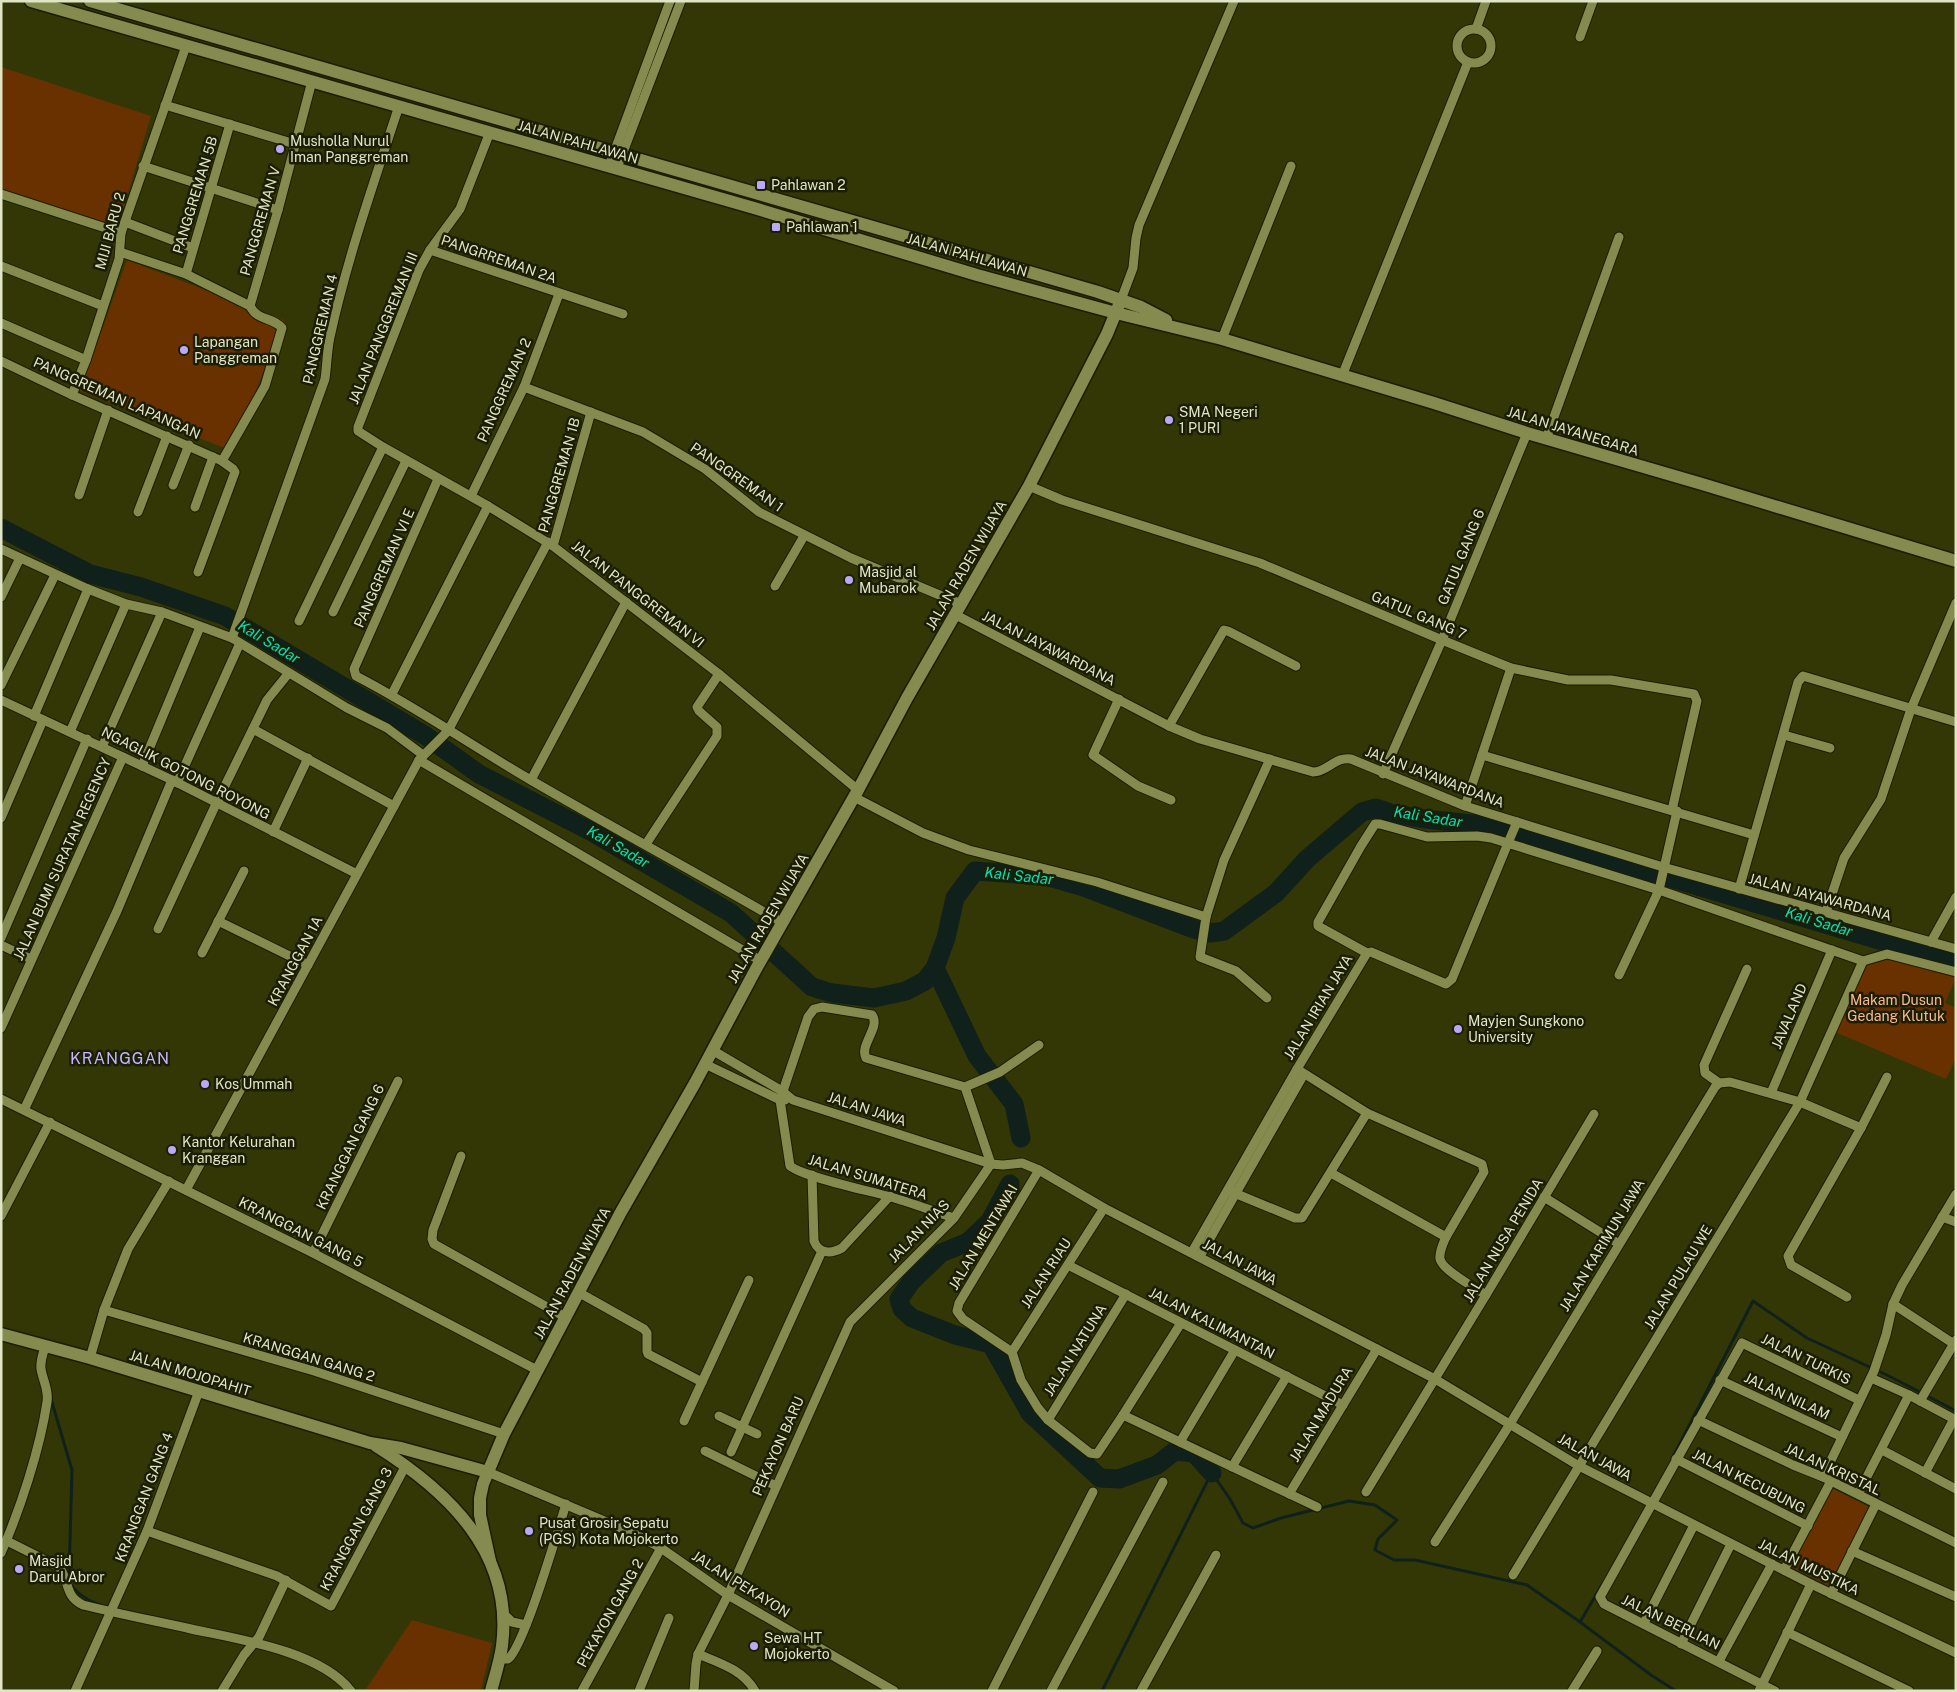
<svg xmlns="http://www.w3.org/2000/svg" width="1957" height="1692" viewBox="0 0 1957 1692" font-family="'Public Sans',sans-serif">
  <rect width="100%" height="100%" fill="#333706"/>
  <g fill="#693100">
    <polygon points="1,67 151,116 118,227 1,189"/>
    <polygon points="127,260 284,320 232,451 80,391"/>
    <polygon points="1887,958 1956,977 1945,1003 1956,1008 1956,1058 1946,1079 1835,1032 1865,965"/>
    <polygon points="1831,1488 1871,1508 1832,1587 1792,1567"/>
    <polygon points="412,1620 492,1643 481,1691 366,1689"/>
  </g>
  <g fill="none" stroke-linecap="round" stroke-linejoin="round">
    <g stroke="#10211c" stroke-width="3">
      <polyline points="51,1399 72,1470 69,1577"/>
      <polyline points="1673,1457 1753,1301 1807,1338 1891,1377 1956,1411"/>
      <polyline points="1212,1473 1230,1499 1243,1523 1253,1528 1281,1518 1349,1501 1375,1505 1397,1520 1378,1539 1375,1550 1394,1560 1415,1560 1527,1585 1580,1622 1603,1583"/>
      <path d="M 70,1583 C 85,1608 123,1610 149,1616"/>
      <polyline points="1580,1622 1651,1675 1676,1691"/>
      <polyline points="1102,1691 1211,1474"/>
    </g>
    <g stroke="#10211c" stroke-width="19">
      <polyline points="1,528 90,574 141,587 225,616 426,736 479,774 592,832 731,913 812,987 832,993 874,998 906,991 925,981 935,968 946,938 955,898 975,871 1046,876 1084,887 1194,929 1210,933 1224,931 1276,893 1307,859 1362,812 1376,808 1390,813 1425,819 1499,827 1956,963"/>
      <polyline points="935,968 977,1056 1014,1104 1021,1138"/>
      <polyline points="1010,1184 990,1221 968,1242 941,1253 911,1282 899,1299 902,1309 912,1318 955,1335 991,1344 1030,1413 1100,1478 1119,1479 1157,1465 1175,1451 1194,1453 1212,1473"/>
    </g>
    <defs>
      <g id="minor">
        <circle cx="1474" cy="46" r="17"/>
        <polyline points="1476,29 1486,1"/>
        <polyline points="1580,37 1593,1"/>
        <polyline points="165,105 295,144"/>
        <polyline points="490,132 460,209 430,250 419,270 358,427 358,431 383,447 488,506 553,546 719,674 858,790"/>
        <polyline points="143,166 278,210"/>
        <polyline points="609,166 670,1"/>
        <polyline points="617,168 681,1"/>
        <polyline points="1,194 121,233"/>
        <polyline points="125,222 193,248"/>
        <polyline points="430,250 623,314"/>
        <path d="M 120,252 L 186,274 L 250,306 C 258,322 272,316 282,328 L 265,386 L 222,461"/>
        <polyline points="1,266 103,306"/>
        <polyline points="186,274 230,124"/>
        <polyline points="1121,300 1133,268 1136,238 1139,225 1234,1"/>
        <polyline points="250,306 278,210 312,81"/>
        <polyline points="1,323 86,360"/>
        <polyline points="1222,339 1291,166"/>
        <polyline points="1,361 72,395 222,461 233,469 235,472 198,572"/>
        <polyline points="1342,376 1468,62"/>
        <polyline points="524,387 643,432 705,469 759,512 851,558 961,604"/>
        <polyline points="72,395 86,360 119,259 121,233 186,46"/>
        <polyline points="1546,439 1619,237"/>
        <path d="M 438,479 L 354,669 L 356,676 C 416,707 471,745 529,779 C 613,828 699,874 783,923"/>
        <polyline points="173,485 189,445"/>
        <polyline points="1029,486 1062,500 1260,563 1442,640 1511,668 1568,680 1611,680 1694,694 1697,701 1672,810"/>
        <polyline points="79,495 108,410"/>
        <polyline points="471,496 524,387 559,294"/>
        <polyline points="195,507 213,457"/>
        <polyline points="138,512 167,436"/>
        <polyline points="553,546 591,412"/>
        <polyline points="1,549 88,589 126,604 162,612 232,638 347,708 387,728 423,755"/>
        <polyline points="775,586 804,536"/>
        <polyline points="1,597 20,558"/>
        <polyline points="333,612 406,461"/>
        <path d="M 954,614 L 1169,726 L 1200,739 L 1313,772 C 1328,772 1335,756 1351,759 L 1465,806 L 1663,867 L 1956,949"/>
        <polyline points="299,621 383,447"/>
        <path d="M 232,638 L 325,379 C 327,365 327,351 330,337 C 347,259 374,182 399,106"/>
        <polyline points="1,685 55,575"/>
        <polyline points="392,694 488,506"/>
        <polyline points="1119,699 1093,755 1138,786 1171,800"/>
        <polyline points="1,700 172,780 357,874"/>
        <polyline points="34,716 88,589"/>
        <polyline points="1169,726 1224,630 1228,631 1296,666"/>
        <polyline points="253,729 394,806"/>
        <polyline points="70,732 126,604"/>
        <polyline points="1784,735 1830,748"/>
        <polyline points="102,747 162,612"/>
        <polyline points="1482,755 1754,835"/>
        <polyline points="419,760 761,961"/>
        <polyline points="142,766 200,627"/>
        <polyline points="1383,774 1442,640 1527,433"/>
        <polyline points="531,780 626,602"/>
        <polyline points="177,783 240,643"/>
        <polyline points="854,797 923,833 969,850 1097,882 1206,917 1200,957 1236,971 1267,998"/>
        <polyline points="1465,806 1511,668"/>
        <polyline points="1677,811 1659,890 1863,961 1887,954 1956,972"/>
        <polyline points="1,818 43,720"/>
        <polyline points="1517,822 1508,843 1452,979 1446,984 1371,952 1367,953 1318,926 1318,922 1361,846 1375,824 1380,824 1427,837 1477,836 1491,838 1659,890 1619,975"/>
        <polyline points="273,832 308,758"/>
        <polyline points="646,844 717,736 717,727 699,711 697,707 719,674"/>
        <polyline points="1739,889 1798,682 1803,676 1956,722"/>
        <polyline points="1826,912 1844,858 1881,799 1911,709 1956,603"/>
        <polyline points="1206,917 1224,860 1270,759"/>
        <polyline points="218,921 308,965"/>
        <polyline points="158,929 216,804 267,700 288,674"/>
        <polyline points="1,938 87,739"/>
        <polyline points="1931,942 1956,897"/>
        <polyline points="1,945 31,959"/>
        <polyline points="202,953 244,871"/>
        <polyline points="1,1028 123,757"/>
        <polyline points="712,1050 782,1091 793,1100 991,1164 1003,1165 1022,1163 1039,1170 1104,1208 1435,1379 1579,1466 1811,1584 1956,1653"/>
        <polyline points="705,1064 780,1100 785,1100"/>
        <path d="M 1297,1069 L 1367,1113 L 1482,1164 L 1484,1172 L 1446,1237 C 1443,1244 1439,1251 1440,1259 C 1442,1270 1477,1289 1486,1295"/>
        <polyline points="1719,1083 1730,1082 1800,1102 1861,1128 1788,1256 1791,1265 1847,1297"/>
        <polyline points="1719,1083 1705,1073 1704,1065 1747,969"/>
        <polyline points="965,1087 1000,1072 1039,1045"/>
        <polyline points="1771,1093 1832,950"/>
        <polyline points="1,1099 313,1253 537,1370"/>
        <polyline points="24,1110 117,911 172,780"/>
        <polyline points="1861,1128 1887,1077"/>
        <polyline points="461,1156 433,1230 432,1239 434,1244 565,1317"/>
        <polyline points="1039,1170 959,1303 957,1311 963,1319 1012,1352 1021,1380 1038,1408 1048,1420 1090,1453 1097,1454 1123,1415 1181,1323"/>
        <polyline points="1331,1173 1446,1237"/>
        <path d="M 812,1175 L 814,1241 C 819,1254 831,1254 842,1248 L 890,1196"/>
        <polyline points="186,1190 419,760 448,731 548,542"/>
        <polyline points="1232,1192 1295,1218 1302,1218 1367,1113"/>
        <polyline points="1544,1197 1619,1244"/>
        <polyline points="1,1216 50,1122"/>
        <polyline points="1942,1217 1956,1222"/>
        <polyline points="1192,1252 1297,1069 1367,953"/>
        <polyline points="313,1253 398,1081"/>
        <polyline points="1200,1256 1304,1074"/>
        <polyline points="1068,1265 1343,1405"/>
        <polyline points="578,1292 644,1329 647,1333 647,1351 648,1354 702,1382"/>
        <polyline points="1893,1304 1954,1344"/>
        <polyline points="104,1310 314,1371 504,1434"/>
        <polyline points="1012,1352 1104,1208"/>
        <polyline points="90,1358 104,1310 128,1249 169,1181"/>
        <polyline points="1871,1378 1909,1395 1956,1420"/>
        <polyline points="1720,1380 1842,1437"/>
        <polyline points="1920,1401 1956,1340"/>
        <polyline points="1123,1415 1317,1507"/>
        <polyline points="719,1416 757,1434"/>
        <polyline points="1048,1420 1126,1294"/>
        <polyline points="1698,1420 1793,1465 1823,1477 1956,1543"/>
        <polyline points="684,1421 749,1280"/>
        <polyline points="1180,1442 1235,1350"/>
        <polyline points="1882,1450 1956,1489"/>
        <polyline points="705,1451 776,1486"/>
        <polyline points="731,1452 822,1251"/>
        <polyline points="1676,1459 1808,1526"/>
        <polyline points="1232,1467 1287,1376"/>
        <polyline points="488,1472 633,1533 661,1548 728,1595 894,1691"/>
        <polyline points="1925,1473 1954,1419"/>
        <polyline points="1823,1477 1874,1371 1886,1335 1893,1304 1902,1285 1956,1194"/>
        <polyline points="1366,1492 1486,1295 1594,1114"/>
        <polyline points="1289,1494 1377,1349"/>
        <polyline points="1858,1494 1909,1395"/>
        <polyline points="147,1531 277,1576 331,1606 406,1465"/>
        <path d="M 7,1541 L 59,1567 C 70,1581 64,1596 83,1605 C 119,1614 155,1621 191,1629 C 238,1639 320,1651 351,1691"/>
        <polyline points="1435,1542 1510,1424 1715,1087 1719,1083"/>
        <polyline points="1852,1551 1956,1597"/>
        <path d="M 1,1553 C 20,1510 40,1449 47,1402 C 49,1390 43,1381 41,1369 C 40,1361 43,1354 45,1347"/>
        <polyline points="1784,1570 1831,1481"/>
        <polyline points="1513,1575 1800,1102 1863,961"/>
        <polyline points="1831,1594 1876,1504"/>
        <polyline points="502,1612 512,1622 526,1625"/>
        <polyline points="1644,1623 1694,1525"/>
        <polyline points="1787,1632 1909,1691"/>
        <polyline points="1681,1644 1731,1544"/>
        <path d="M 698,1654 C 720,1663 743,1670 755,1691"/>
        <path d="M 499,1659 L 508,1659 C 524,1647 558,1530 566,1504"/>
        <polyline points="1719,1661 1772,1564"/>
        <polyline points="75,1691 147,1531 199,1391"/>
        <polyline points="222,1691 244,1655 259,1637 286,1580"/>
        <polyline points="582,1691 661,1548"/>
        <polyline points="639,1691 669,1618"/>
        <path d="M 694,1691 L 696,1664 L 698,1654 L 728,1595 L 850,1322 L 954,1218 L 991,1164 L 965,1087 L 866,1058 C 859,1045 881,1027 872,1015 L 822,1007 L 814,1009 L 808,1017 L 780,1100 L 790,1166 C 804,1177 866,1190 887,1196 C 910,1202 932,1211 954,1218"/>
        <polyline points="992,1691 1093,1492"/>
        <polyline points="1051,1691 1163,1482"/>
        <polyline points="1141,1691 1216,1555"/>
        <polyline points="1572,1691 1597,1651"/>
        <polyline points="1759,1691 1811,1584"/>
        <polyline points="1775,1691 1604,1604 1600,1597 1742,1343 1859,1400"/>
      </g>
      <g id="secondary">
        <polyline points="31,1 754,208 977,275 1116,313 1222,339 1434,403 1527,433 1702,484 1956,561"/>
        <polyline points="90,1 1098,292 1141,307 1166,320"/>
        <polyline points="1,1334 90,1358 370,1443 401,1448 488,1472"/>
        <path d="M 376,1446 C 448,1491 514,1553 502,1646 C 500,1661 495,1676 491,1691"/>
        <polyline points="490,1561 480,1515 480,1498 483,1484 504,1434 621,1212 695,1083 756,969 858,790 907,698 1029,486 1107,334 1121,300"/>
      </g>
    </defs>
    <use href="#minor" stroke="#1b1d00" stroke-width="11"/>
    <use href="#secondary" stroke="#1b1d00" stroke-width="15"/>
    <use href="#minor" stroke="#858b4e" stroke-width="9"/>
    <use href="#secondary" stroke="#858b4e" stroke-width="12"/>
  </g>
  <g fill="#baaaf6" stroke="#1b1d04" stroke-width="2">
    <circle cx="280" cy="149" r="5"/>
    <rect x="756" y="180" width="10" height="10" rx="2.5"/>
    <rect x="771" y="222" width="10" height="10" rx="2.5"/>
    <circle cx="184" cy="350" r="5"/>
    <circle cx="1169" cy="420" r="5"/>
    <circle cx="849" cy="580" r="5"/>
    <circle cx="1458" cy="1029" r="5"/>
    <circle cx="205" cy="1084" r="5"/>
    <circle cx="172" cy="1150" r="5"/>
    <circle cx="529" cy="1531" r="5"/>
    <circle cx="19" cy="1569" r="5"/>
    <circle cx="754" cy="1646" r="5"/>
  </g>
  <g text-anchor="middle" stroke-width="5" stroke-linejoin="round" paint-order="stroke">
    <g font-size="14" fill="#e0e5c5" stroke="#1b1d04" text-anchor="start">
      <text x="290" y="146">Musholla Nurul<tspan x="290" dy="16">Iman Panggreman</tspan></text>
      <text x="771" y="190">Pahlawan 2</text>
      <text x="786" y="232">Pahlawan 1</text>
      <text x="194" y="347">Lapangan<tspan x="194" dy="16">Panggreman</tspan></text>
      <text x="1179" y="417">SMA Negeri<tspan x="1179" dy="16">1 PURI</tspan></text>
      <text x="859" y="577">Masjid al<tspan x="859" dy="16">Mubarok</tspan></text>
      <text x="1468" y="1026">Mayjen Sungkono<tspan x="1468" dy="16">University</tspan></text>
      <text x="215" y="1089">Kos Ummah</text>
      <text x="182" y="1147">Kantor Kelurahan<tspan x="182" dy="16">Kranggan</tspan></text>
      <text x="539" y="1528">Pusat Grosir Sepatu<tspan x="539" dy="16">(PGS) Kota Mojokerto</tspan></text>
      <text x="29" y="1566">Masjid<tspan x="29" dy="16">Darul Abror</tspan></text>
      <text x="764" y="1643">Sewa HT<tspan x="764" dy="16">Mojokerto</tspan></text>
    </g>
    <g font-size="14" fill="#e0e5c5" stroke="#1b1d04">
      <text transform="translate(578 142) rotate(16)" y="5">JALAN PAHLAWAN</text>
      <text transform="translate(195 195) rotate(-73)" y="5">PANGGREMAN 5B</text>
      <text transform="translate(260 221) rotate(-74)" y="5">PANGGREMAN V</text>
      <text transform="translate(110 231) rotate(-75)" y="5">MIJI BARU 2</text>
      <text transform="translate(967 255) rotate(16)" y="5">JALAN PAHLAWAN</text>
      <text transform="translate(499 259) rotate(19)" y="5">PANGRREMAN 2A</text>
      <text transform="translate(383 328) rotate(-68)" y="5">JALAN PANGGREMAN III</text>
      <text transform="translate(320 329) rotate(-77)" y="5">PANGGREMAN 4</text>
      <text transform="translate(504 390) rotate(-66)" y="5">PANGGREMAN 2</text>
      <text transform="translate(117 398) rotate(24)" y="5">PANGGREMAN LAPANGAN</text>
      <text transform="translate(1573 431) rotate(17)" y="5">JALAN JAYANEGARA</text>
      <text transform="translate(559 475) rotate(-74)" y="5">PANGGREMAN 1B</text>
      <text transform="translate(737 477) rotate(35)" y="5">PANGGREMAN 1</text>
      <text transform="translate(1461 557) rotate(-68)" y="5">GATUL GANG 6</text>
      <text transform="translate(966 565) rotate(-60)" y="5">JALAN RADEN WIJAYA</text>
      <text transform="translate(384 568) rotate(-66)" y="5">PANGGREMAN VI E</text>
      <text transform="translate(638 594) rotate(38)" y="5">JALAN PANGGREMAN VI</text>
      <text transform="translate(1419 615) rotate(23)" y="5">GATUL GANG 7</text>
      <text transform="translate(1049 648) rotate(27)" y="5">JALAN JAYAWARDANA</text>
      <text transform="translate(186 773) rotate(27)" y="5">NGAGLIK GOTONG ROYONG</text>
      <text transform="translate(1435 777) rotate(21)" y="5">JALAN JAYAWARDANA</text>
      <text transform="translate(62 859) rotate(-66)" y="5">JALAN BUMI SURATAN REGENCY</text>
      <text transform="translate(1820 897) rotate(15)" y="5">JALAN JAYAWARDANA</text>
      <text transform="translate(768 918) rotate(-60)" y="5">JALAN RADEN WIJAYA</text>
      <text transform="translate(295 961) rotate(-62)" y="5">KRANGGAN 1A</text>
      <text transform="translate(1318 1007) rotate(-59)" y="5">JALAN IRIAN JAYA</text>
      <text transform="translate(1789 1016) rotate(-67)" y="5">JAVALAND</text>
      <text transform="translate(867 1109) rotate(18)" y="5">JALAN JAWA</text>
      <text transform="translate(350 1147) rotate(-64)" y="5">KRANGGAN GANG 6</text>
      <text transform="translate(868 1177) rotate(17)" y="5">JALAN SUMATERA</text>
      <text transform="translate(919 1231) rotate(-46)" y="5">JALAN NIAS</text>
      <text transform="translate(301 1232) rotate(27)" y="5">KRANGGAN GANG 5</text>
      <text transform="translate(983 1237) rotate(-59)" y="5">JALAN MENTAWAI</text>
      <text transform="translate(1503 1240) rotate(-59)" y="5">JALAN NUSA PENIDA</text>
      <text transform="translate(1602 1245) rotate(-59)" y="5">JALAN KARIMUN JAWA</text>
      <text transform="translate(1240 1262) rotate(28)" y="5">JALAN JAWA</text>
      <text transform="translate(572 1273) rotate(-62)" y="5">JALAN RADEN WIJAYA</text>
      <text transform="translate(1046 1273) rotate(-57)" y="5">JALAN RIAU</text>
      <text transform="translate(1678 1277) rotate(-59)" y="5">JALAN PULAU WE</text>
      <text transform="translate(1212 1323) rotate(27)" y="5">JALAN KALIMANTAN</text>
      <text transform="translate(1075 1350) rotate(-58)" y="5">JALAN NATUNA</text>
      <text transform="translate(309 1357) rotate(17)" y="5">KRANGGAN GANG 2</text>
      <text transform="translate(1806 1359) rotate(26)" y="5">JALAN TURKIS</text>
      <text transform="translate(190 1373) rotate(17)" y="5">JALAN MOJOPAHIT</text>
      <text transform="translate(1787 1396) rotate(25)" y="5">JALAN NILAM</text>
      <text transform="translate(1321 1414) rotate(-59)" y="5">JALAN MADURA</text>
      <text transform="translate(778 1446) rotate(-66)" y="5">PEKAYON BARU</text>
      <text transform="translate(1595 1457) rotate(29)" y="5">JALAN JAWA</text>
      <text transform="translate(1833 1469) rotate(25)" y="5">JALAN KRISTAL</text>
      <text transform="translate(1749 1481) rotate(27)" y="5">JALAN KECUBUNG</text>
      <text transform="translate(144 1497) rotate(-69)" y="5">KRANGGAN GANG 4</text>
      <text transform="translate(356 1529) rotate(-62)" y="5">KRANGGAN GANG 3</text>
      <text transform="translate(1809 1567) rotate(26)" y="5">JALAN MUSTIKA</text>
      <text transform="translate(741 1584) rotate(32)" y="5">JALAN PEKAYON</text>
      <text transform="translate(610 1613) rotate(-61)" y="5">PEKAYON GANG 2</text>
      <text transform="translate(1671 1622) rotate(26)" y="5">JALAN BERLIAN</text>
    </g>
    <g font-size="14" fill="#f9b990" stroke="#1b1d04">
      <text x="1896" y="1005">Makam Dusun<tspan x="1896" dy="16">Gedang Klutuk</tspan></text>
    </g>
    <g font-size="15" font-style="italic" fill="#01e0b8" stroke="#1b1d04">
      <text transform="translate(269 642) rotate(31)" y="5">Kali Sadar</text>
      <text transform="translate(1428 817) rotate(9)" y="5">Kali Sadar</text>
      <text transform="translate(618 847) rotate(30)" y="5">Kali Sadar</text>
      <text transform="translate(1019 876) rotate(6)" y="5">Kali Sadar</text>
      <text transform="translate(1819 922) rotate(17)" y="5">Kali Sadar</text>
    </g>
    <g font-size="16" letter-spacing="1" fill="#c3b5fc" stroke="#1b1d04">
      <text x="120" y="1064">KRANGGAN</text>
    </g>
  </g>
  <rect width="1957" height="1692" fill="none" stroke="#e0e5c5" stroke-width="5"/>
</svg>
